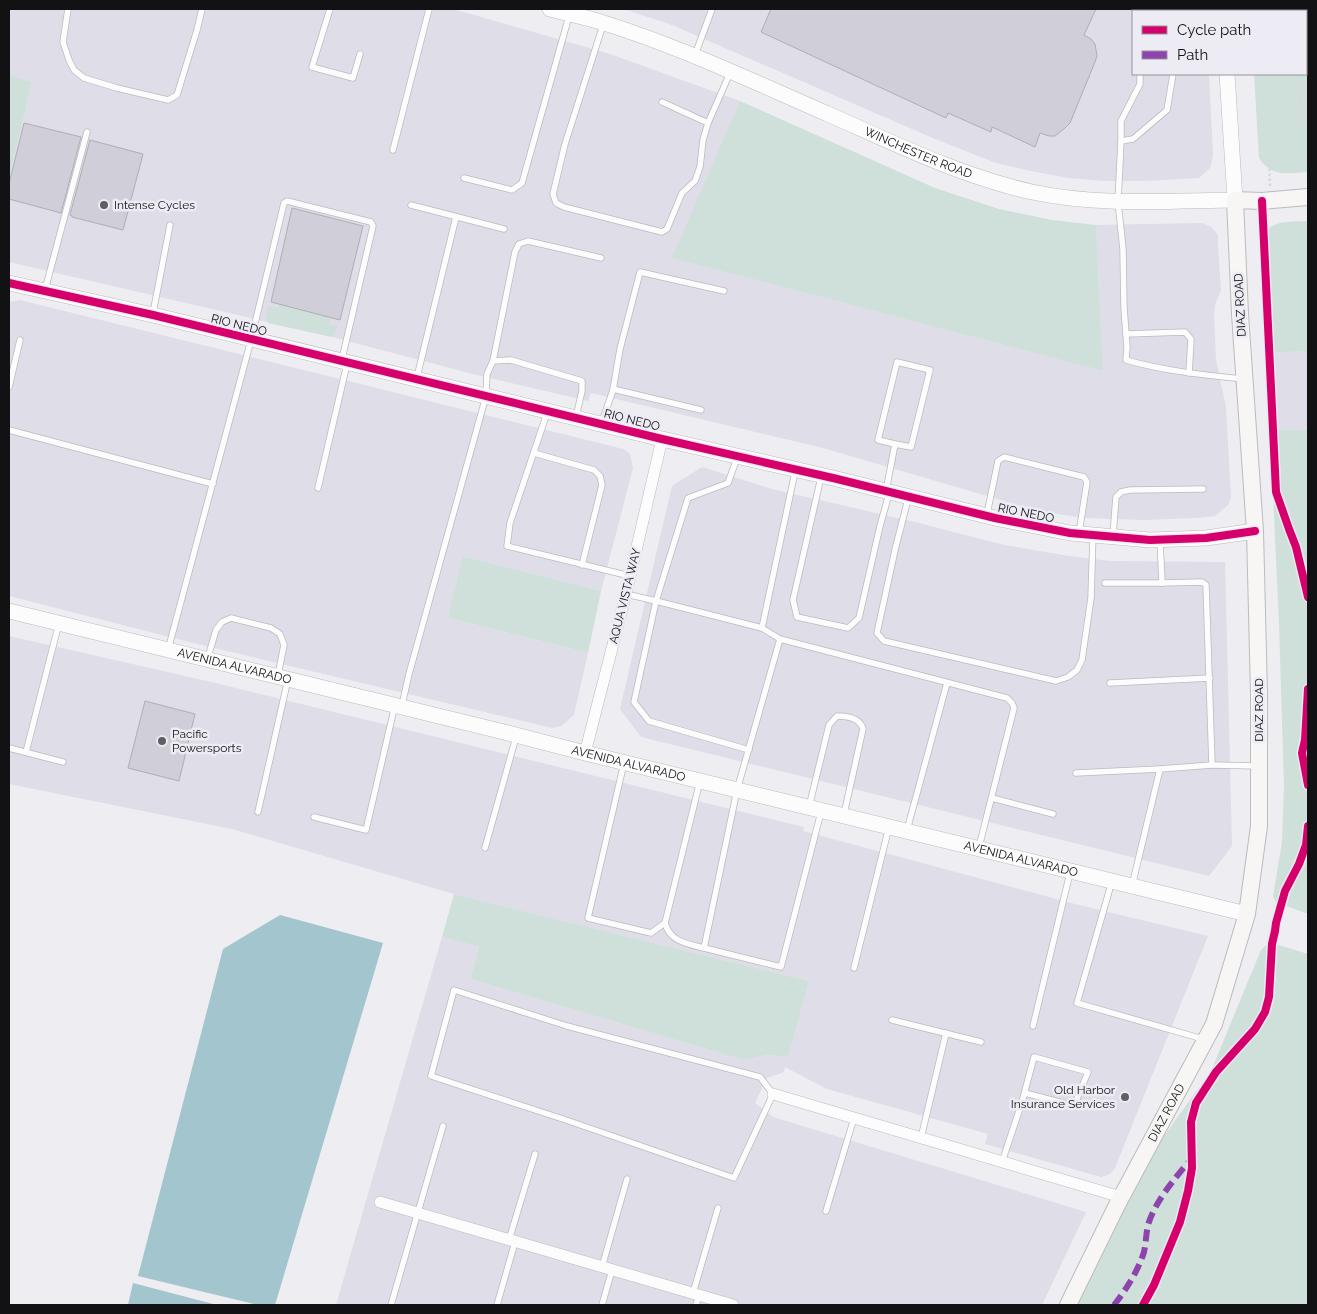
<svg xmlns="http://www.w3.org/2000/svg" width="1317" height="1314" viewBox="0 0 1317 1314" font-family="Raleway,sans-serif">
  <rect width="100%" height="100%" fill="#eeedf2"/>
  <g fill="#dedde8">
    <polygon points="9,9 453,9 610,54 740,101 673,258 1103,371 1096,225 1201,223 1210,226 1214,230 1218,235 1218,246 1221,290 1215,305 1214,314 1216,360 1226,407 1231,498 1228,505 1215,516 1196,518 1144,520 1084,518 1057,514 1021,506 823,448 591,393 588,401 477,375 332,337 9,262 9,178 32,82 9,75"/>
    <polygon points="624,9 1205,9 1205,11 1133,11 1133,74 1209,74 1213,155 1212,161 1210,168 1199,178 1145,181 1103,181 1068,178 1031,171 996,163 935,139 672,25"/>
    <polygon points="20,300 623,449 630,454 633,468 601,591 464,556 448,618 588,653 574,715 561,726 552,728 189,642 9,596 9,302"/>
    <polygon points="1308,351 1308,430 1270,429 1267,353"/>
    <polygon points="702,467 772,489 915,522 1004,545 1069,556 1110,561 1225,562 1232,846 1209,876 641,737 620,709 672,486"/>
    <polygon points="9,636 207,681 804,827 803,831 1075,904 1208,936 1115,1168 1111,1173 1106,1176 1101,1177 985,1144 988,1134 827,1089 785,1067 784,1072 767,1078 755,1103 773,1117 1086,1212 1042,1305 336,1305 442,937 479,945 470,979 744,1060 766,1055 788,1057 809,981 454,894 232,829 9,784"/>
  </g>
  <g fill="#cee0d9">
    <path d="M 1251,9 L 1308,9 L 1308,172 C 1288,173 1272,178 1259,158 L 1254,74 L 1306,74 L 1306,11 L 1251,11 Z"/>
    <polygon points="9,75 32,82 9,178"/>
    <polygon points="740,101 935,188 999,209 1052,220 1096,225 1103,371 672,258"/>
    <path d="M 1308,221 L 1308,351 L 1267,353 L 1261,244 C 1265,219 1288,222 1308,221 Z"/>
    <polygon points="279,304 331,317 329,324 337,326 336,332 332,337 268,323 266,316 268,306 278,308"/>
    <polygon points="1270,429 1308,430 1308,914 1276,902 1273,896 1282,842 1284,786 1279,623"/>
    <polygon points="463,556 601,591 588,653 448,618"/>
    <polygon points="454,894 809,981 788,1057 766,1055 744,1060 470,979 479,946 442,937"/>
    <polygon points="1275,944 1308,954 1308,1305 1076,1305 1151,1154 1211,1071 1261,950 1265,946"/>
  </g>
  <g fill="#a3c5ce">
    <polygon points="280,915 383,943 275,1305 258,1305 138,1276 223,949"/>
    <polygon points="133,1283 217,1305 128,1305"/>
  </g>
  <g fill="#d0ced8" stroke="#afaeb2">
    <polygon points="771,9 1096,9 1084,35 1091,39 1095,44 1097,56 1095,62 1070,123 1065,128 1055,136 1049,136 1040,133 1035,147 992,127 991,132 948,113 946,118 761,32"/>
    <polygon points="24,123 81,137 61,213 9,199 9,184"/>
    <polygon points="90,140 143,154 123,230 72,217 72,216 70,215"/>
    <polygon points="292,208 363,226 340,320 271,302"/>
    <polygon points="145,701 195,714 179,781 128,768"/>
  </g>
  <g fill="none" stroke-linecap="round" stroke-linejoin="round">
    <defs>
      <g id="service">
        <polyline points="68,9 63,42 69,60 74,70 84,78 117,88 168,100 177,95 197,30 202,9"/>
        <polyline points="330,9 312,67 353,78 360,54"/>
        <polyline points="1140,9 1140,11"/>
        <polyline points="1173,9 1173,11"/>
        <polyline points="603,25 565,144 553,194 556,203 564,207 662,232 667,229 682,193 695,181 700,167 703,140 708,123"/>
        <polyline points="695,55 712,9"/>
        <path d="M 1173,74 L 1167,110 L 1133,139 L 1121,141 L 1118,202 L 1123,249 L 1124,308 L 1127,347 L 1126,360 C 1164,371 1204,375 1244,379"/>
        <polyline points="662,102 708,123 730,73"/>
        <polyline points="1121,141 1121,121 1140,84 1140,74"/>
        <polyline points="393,150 429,9"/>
        <polyline points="464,178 512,190 522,183 569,16"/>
        <polyline points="411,205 504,229"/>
        <polyline points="45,290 87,132"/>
        <polyline points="153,313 170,225"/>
        <polyline points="1126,334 1185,332 1191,339 1189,373"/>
        <polyline points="493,361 515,252 519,244 528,241 601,258"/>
        <polyline points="417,377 456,217"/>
        <polyline points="9,387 20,340"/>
        <polyline points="613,389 701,410"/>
        <polyline points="547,413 510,523 507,546 630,576"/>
        <polyline points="602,422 613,390 620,349 640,272 724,291"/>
        <polyline points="9,430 213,484"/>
        <polyline points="534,453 594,470 600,476 602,485 582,565"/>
        <polyline points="737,458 728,483 688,498 656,601 762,628 795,472"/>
        <polyline points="821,477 793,600 797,617 848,628 859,618 880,526 889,494"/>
        <polyline points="318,488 347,364"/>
        <polyline points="886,491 895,444 878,440 897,362 930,370 911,447 895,444"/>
        <polyline points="908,499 895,550 877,633 884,641 1056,681 1068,677 1077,670 1082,660 1091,598 1093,535"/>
        <polyline points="987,514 998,461 1004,457 1084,477 1087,482 1079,533"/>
        <polyline points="1113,535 1116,497 1121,492 1130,490 1203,489"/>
        <polyline points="1105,583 1162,583"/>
        <polyline points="626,594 656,601 634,702 649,721 749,750"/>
        <polyline points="762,628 780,639 737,790 704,948 781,967 821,812"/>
        <polyline points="780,639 1007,698 1012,703 1014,708 979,847"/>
        <polyline points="168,650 251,340 284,203 287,201 371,222 373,226 342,359"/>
        <polyline points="208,657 216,630 222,622 231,618 271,628 280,634 284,645 278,675"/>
        <polyline points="1110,683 1210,678"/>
        <polyline points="402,705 409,674 486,396 487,374 493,361 511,360 582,381 582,391 576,417"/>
        <polyline points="9,748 63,762"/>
        <polyline points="26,752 59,623"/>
        <polyline points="624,763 588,918 651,933 665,923"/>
        <polyline points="1212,765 1258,766"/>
        <polyline points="1076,773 1160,769"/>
        <path d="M 700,781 L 665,923 C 670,942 688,944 704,948"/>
        <polyline points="992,798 1053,814"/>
        <path d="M 809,807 L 829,725 L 837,716 C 848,716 860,718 863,729 L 844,814"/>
        <polyline points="258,812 288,679"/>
        <polyline points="314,817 366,830 395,705"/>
        <polyline points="907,830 947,683"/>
        <polyline points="485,848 516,737"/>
        <polyline points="1112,881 1077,1003 1203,1039"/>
        <polyline points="1132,886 1160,769 1212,765 1206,585 1202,582 1162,583 1160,540"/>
        <polyline points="854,968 889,827"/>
        <polygon points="454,990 567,1026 760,1077 773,1094 734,1178 563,1119 431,1076"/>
        <polyline points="892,1020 981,1042"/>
        <polyline points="1033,1026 1070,873"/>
        <polyline points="921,1138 946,1033"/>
        <polyline points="1002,1162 1022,1102 1034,1057 1088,1072 1074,1106 1025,1093"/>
        <polyline points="826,1211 854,1118"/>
        <polyline points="509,1240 535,1154"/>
        <polyline points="602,1267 627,1179"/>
        <polyline points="693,1293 718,1208"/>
        <polyline points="391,1305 443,1126"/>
        <polyline points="497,1305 515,1242"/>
        <polyline points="602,1305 612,1270"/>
        <polyline points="696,1305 699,1295"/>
      </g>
      <g id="minor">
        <polyline points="585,753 625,598 662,439"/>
        <polyline points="773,1094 1121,1197"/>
        <polyline points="380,1202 733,1305"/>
      </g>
      <g id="tertiary">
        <path id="s1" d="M 550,9 C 568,14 586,17 604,23 C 681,47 754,82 828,114 C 894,143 960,176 1032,192 C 1098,206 1167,201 1235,200 L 1227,74"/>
        <polyline points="1224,9 1224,11"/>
        <polyline points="9,283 153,315 662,439 833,478 995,518 1070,533 1150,540 1206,538 1255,531"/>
        <path id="s2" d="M 9,611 L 504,732 L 585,753 L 1247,914"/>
      </g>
      <g id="secondary">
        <path id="s3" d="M 1068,1305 L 1117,1205 L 1214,1024 L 1247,914 L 1259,826 L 1259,695 L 1255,531 L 1240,314 L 1235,200 L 1262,201 L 1308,197"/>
      </g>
    </defs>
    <use href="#service" stroke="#bbbbbe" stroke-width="7"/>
    <use href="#minor" stroke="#bbbbbe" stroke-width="12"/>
    <use href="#tertiary" stroke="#bbbbbe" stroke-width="16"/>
    <use href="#secondary" stroke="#bbbbbe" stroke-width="18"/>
    <g stroke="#d8d8d9" stroke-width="2.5" stroke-dasharray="2.5 2.5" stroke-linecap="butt">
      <polyline points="1270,11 1271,9"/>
      <polyline points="1270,186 1269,161 1303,120 1298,79 1295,74"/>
    </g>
    <use href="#service" stroke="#fcfcfd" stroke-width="5.5"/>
    <use href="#minor" stroke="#fcfcfd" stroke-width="11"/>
    <use href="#tertiary" stroke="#fcfcfd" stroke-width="15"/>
    <use href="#secondary" stroke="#f7f6f4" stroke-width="16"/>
    <path stroke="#8e44ad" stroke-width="6" stroke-dasharray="12 6" stroke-linecap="butt" d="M 1114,1305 C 1126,1290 1138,1271 1144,1252 C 1146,1243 1146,1234 1148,1225 C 1155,1201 1176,1177 1192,1158"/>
    <defs>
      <g id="cycleway">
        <polyline points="1262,201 1276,492 1289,529 1296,547 1308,597"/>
        <polyline points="9,283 153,315 662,439 833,478 995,518 1070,533 1150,540 1206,538 1255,531"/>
        <polyline points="1308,689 1305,740 1302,753 1308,785"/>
        <polyline points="1143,1305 1154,1285 1180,1222 1188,1191 1192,1168 1191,1122 1196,1103 1216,1072 1255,1029 1265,1012 1269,997 1272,944 1275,931 1276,923 1285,891 1299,864 1306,845 1308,826"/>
      </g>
    </defs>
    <use href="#cycleway" stroke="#edebf4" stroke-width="11"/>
    <use href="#cycleway" stroke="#d6006c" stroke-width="8"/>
  </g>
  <g fill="#5f5e62" stroke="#edebf4" stroke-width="2">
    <circle cx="104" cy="205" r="5"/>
    <circle cx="162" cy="741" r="5"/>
    <circle cx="1125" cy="1097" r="5"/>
  </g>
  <g text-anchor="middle" stroke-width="5" stroke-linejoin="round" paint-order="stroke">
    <g font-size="12" fill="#121114" stroke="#edebf4">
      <text dy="4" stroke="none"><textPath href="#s1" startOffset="396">WINCHESTER ROAD</textPath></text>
      <text transform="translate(1240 305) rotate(-93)" y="4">DIAZ ROAD</text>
      <text transform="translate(239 325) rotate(14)" y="4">RIO NEDO</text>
      <text transform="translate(632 420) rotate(14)" y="4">RIO NEDO</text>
      <text transform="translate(1026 513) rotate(11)" y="4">RIO NEDO</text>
      <text transform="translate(625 596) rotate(-76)" y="4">AQUA VISTA WAY</text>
      <text dy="4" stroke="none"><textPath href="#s2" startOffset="232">AVENIDA ALVARADO</textPath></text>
      <text transform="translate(1259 710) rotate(-90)" y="4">DIAZ ROAD</text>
      <text dy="4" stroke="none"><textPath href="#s2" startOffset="638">AVENIDA ALVARADO</textPath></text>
      <text dy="4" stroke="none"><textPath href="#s2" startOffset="1042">AVENIDA ALVARADO</textPath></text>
      <text dy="4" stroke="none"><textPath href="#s3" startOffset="216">DIAZ ROAD</textPath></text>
    </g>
    <g font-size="12" fill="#121114" stroke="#edebf4" text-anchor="start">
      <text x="114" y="209">Intense Cycles</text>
      <text x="172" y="738">Pacific<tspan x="172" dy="14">Powersports</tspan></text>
      <text x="1115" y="1094" text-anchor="end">Old Harbor<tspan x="1115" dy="14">Insurance Services</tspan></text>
    </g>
  </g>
  <rect width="1317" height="1314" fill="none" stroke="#121114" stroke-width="20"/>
  <rect x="1132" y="10" width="175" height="65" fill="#edebf4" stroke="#95949a"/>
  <rect x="1142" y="26" width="25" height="8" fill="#d6006c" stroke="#95949a"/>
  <text x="1177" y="35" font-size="15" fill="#121114">Cycle path</text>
  <rect x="1142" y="51" width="25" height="8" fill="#8e44ad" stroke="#95949a"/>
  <text x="1177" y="60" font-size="15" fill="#121114">Path</text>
</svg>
